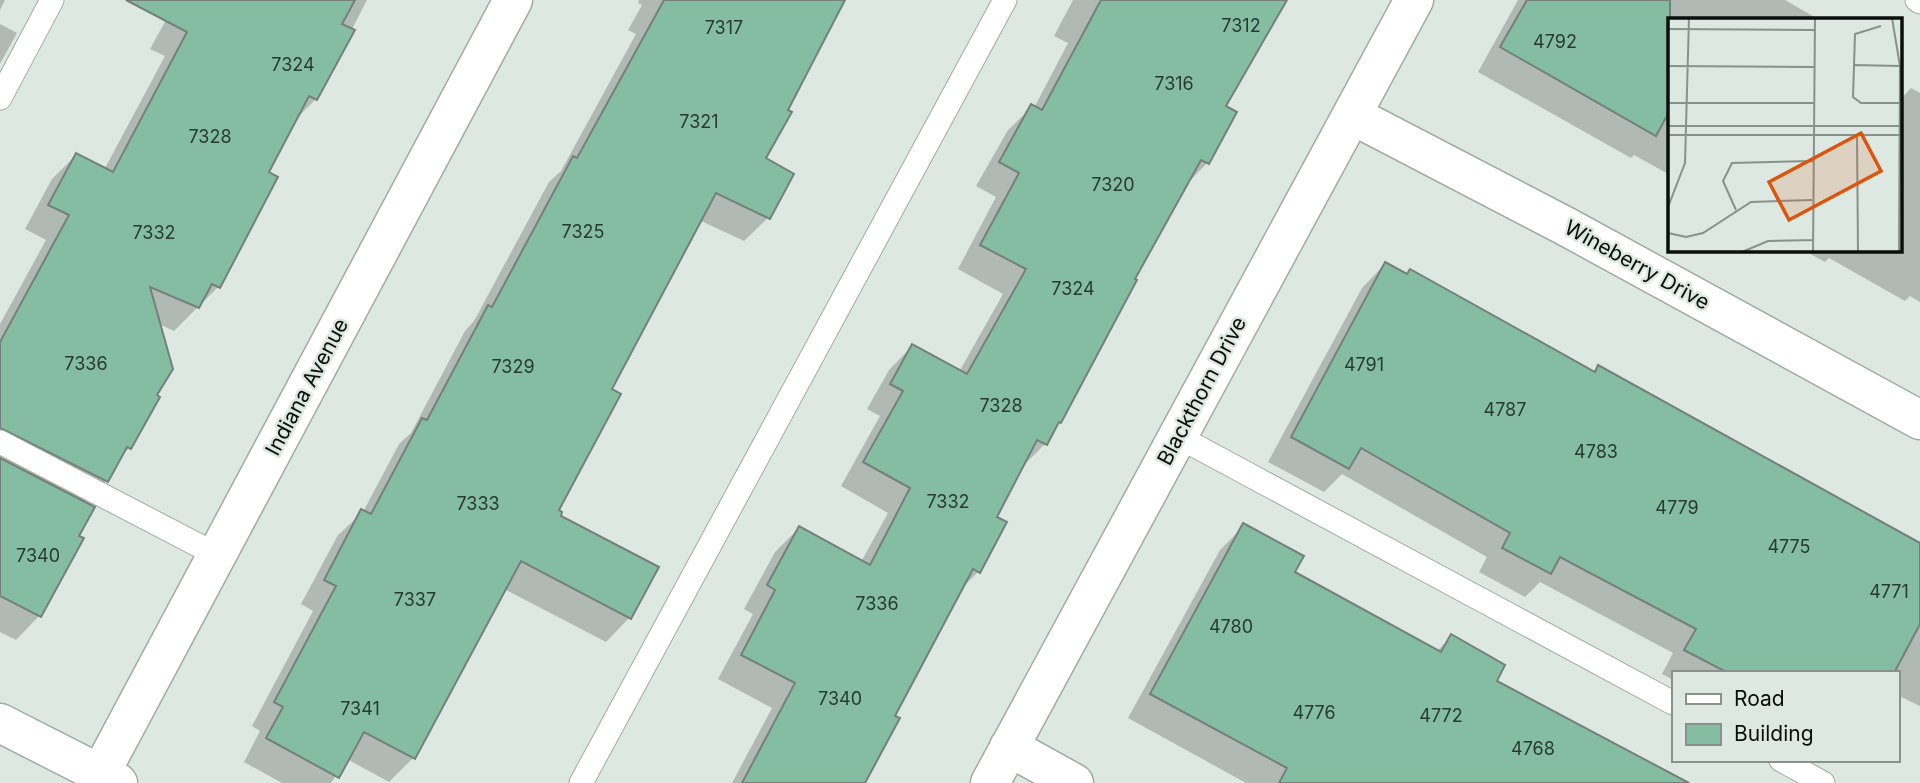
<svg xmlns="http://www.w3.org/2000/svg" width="1920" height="783" viewBox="0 0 1920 783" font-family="Inter,sans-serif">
  <rect width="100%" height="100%" fill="#dde8e2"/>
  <g fill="#0003">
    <polygon points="0,0 5,0 0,10"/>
    <polygon points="177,0 367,0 316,99 294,121 267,173 218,287 174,331 159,324 154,396 157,397 129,448 118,460 106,481 84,504 39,616 16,640 0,632 0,324 46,240 25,229 52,179 76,155 104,170 165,56 150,49"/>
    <polygon points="639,0 843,0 764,159 768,218 744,241 699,220 609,390 557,511 629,618 606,642 504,589 413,758 389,782 347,759 331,783 282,783 244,762 260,731 252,726 313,611 301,604 338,535 363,512 399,444 411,433 465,331 474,321 549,182 561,171 636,34 628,30 642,5 638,3"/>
    <polygon points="1073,0 1285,0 1224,107 1207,163 1186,185 1133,280 1060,422 1045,444 1021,468 994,517 978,572 959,591 892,716 864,783 732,783 772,708 718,679 753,614 744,609 775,552 799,528 861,562 888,513 841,486 880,416 867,409 889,370 912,346 959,372 1003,294 958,269 996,197 976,186 1008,130 1032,107 1034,108 1068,43 1054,36"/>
    <polygon points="1518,0 1785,0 1818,19 1670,19 1670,175 1634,155 1631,158 1478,72"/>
    <polygon points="0,24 17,33 0,64"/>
    <polygon points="1911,88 1920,93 1920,302 1910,296 1905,301 1829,258 1825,262 1803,250 1901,250 1901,99"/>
    <polygon points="1385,264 1593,373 1598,367 1920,545 1920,706 1897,695 1897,673 1673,673 1673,680 1662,674 1673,653 1540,582 1525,597 1479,572 1487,557 1342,474 1324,492 1268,462 1362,288"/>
    <polygon points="1244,526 1293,572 1436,652 1452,636 1494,682 1684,783 1246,783 1128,718 1220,550"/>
  </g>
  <g fill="#84bda2" stroke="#76807b" stroke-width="2">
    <polygon points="126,0 355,0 342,24 355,30 317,100 309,96 269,172 278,177 220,288 212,284 199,308 150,287 173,369 157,395 160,397 131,449 127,447 108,482 0,428 0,342 69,215 48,205 76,153 113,172 187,32"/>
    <polygon points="664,0 845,0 788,110 792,112 766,158 794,174 770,219 716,193 612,389 621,394 559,510 562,512 561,516 659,567 631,619 521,561 415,759 364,732 339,778 266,738 283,707 274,702 336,586 324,580 361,509 371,514 422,418 427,420 488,305 492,307 573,156 577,158"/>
    <polygon points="1101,0 1287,0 1226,106 1237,112 1209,164 1201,160 1135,279 1137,280 1061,423 1059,422 1047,445 1037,440 997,517 1007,522 980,573 973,569 895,716 900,718 865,783 742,783 795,683 741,655 775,590 767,585 799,526 870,565 910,488 863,462 903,391 890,384 912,344 967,374 1026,269 980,245 1019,173 999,162 1031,104 1042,110"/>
    <polygon points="1527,0 1670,0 1670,110 1656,136 1500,47"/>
    <polygon points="1385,262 1407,274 1410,269 1595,372 1598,365 1920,543 1920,624 1894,673 1728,673 1684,650 1696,629 1560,557 1551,574 1502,548 1510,533 1361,448 1349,469 1291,437"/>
    <polygon points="0,458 95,507 79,536 84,538 41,617 0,596"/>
    <polygon points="1243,523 1304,556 1295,572 1441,652 1451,634 1505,665 1497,681 1689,783 1279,783 1287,768 1150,694"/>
  </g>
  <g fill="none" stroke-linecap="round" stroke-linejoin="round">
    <defs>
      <g id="service">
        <polyline points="1917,0 1920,2"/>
        <polyline points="0,98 52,0"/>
        <polyline points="1177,436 1673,703"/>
        <polyline points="0,442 217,555"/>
        <polyline points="1781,760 1823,783"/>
        <polyline points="581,783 1005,0"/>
      </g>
      <g id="minor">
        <polyline points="1352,115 1567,227 1920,420"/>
        <polyline points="1009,747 1074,783"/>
        <polyline points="100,774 513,0"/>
        <polyline points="990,783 1414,0"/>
      </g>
      <polyline id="secondary" points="0,723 118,783"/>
    </defs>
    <use href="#service" stroke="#a1aba6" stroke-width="25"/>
    <use href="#minor" stroke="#a1aba6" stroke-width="41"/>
    <use href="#secondary" stroke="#a1aba6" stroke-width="41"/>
    <use href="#service" stroke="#fff" stroke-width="23"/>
    <use href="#minor" stroke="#fff" stroke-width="38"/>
    <use href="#secondary" stroke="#fff" stroke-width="38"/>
  </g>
  <g text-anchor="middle" stroke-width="5" stroke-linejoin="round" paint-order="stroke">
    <g font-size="18" fill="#283a32">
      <text x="1241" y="32">7312</text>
      <text x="724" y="34">7317</text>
      <text x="1555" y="48">4792</text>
      <text x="293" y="71">7324</text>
      <text x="1174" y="90">7316</text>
      <text x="699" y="128">7321</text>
      <text x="210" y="143">7328</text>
      <text x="1113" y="191">7320</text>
      <text x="583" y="238">7325</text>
      <text x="154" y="239">7332</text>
      <text x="1073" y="295">7324</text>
      <text x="86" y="370">7336</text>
      <text x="1364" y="371">4791</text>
      <text x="513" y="373">7329</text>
      <text x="1001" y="412">7328</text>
      <text x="1505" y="416">4787</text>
      <text x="1596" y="458">4783</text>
      <text x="948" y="508">7332</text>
      <text x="478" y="510">7333</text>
      <text x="1677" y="514">4779</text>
      <text x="1789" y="553">4775</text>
      <text x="38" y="562">7340</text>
      <text x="1889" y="598">4771</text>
      <text x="415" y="606">7337</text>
      <text x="877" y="610">7336</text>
      <text x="1231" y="633">4780</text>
      <text x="840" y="705">7340</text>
      <text x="360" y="715">7341</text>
      <text x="1314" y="719">4776</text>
      <text x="1441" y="722">4772</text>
      <text x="1533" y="755">4768</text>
    </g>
    <g font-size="21" fill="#0a0e0c" stroke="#dde8e2">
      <text transform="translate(1637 265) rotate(29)" y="7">Wineberry Drive</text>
      <text transform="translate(307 387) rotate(-62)" y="7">Indiana Avenue</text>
      <text transform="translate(1202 391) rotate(-62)" y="7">Blackthorn Drive</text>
    </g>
  </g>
  <g transform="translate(1668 18)">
    <rect width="234" height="234" fill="#dde8e2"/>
    <path fill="none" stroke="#89918c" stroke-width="2" d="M 224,0 L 232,48 L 231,234M 213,8 L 187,16 L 185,79 L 193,85 L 232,85M 0,11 L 147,12M 185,47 L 232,48M 0,48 L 147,49M 0,85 L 147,85M 0,108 L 235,108M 0,117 L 235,117M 189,118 L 190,234M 0,189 L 17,145 L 21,0M 68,192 L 55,163 L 64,145 L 145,143M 0,215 L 18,219 L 35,215 L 83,184 L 144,182M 74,234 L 100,223 L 145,222M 145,234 L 147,0"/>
    <path fill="#dd550c" fill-opacity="0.15" stroke="#dd550c" stroke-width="3.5" d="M 193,115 L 213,153 L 121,202 L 101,164 Z"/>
    <rect width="234" height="234" fill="none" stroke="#0a0e0c" stroke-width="3.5"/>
  </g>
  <rect x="1672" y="671" width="228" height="91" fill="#dde8e2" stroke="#89918c" stroke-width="2"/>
  <rect x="1686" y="694" width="35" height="10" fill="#ffffff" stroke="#89918c" stroke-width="2"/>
  <text x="1734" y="706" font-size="21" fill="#0a0e0c">Road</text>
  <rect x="1686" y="724" width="35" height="21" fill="#84bda2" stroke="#89918c" stroke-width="2"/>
  <text x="1734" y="741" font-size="21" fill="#0a0e0c">Building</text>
</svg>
